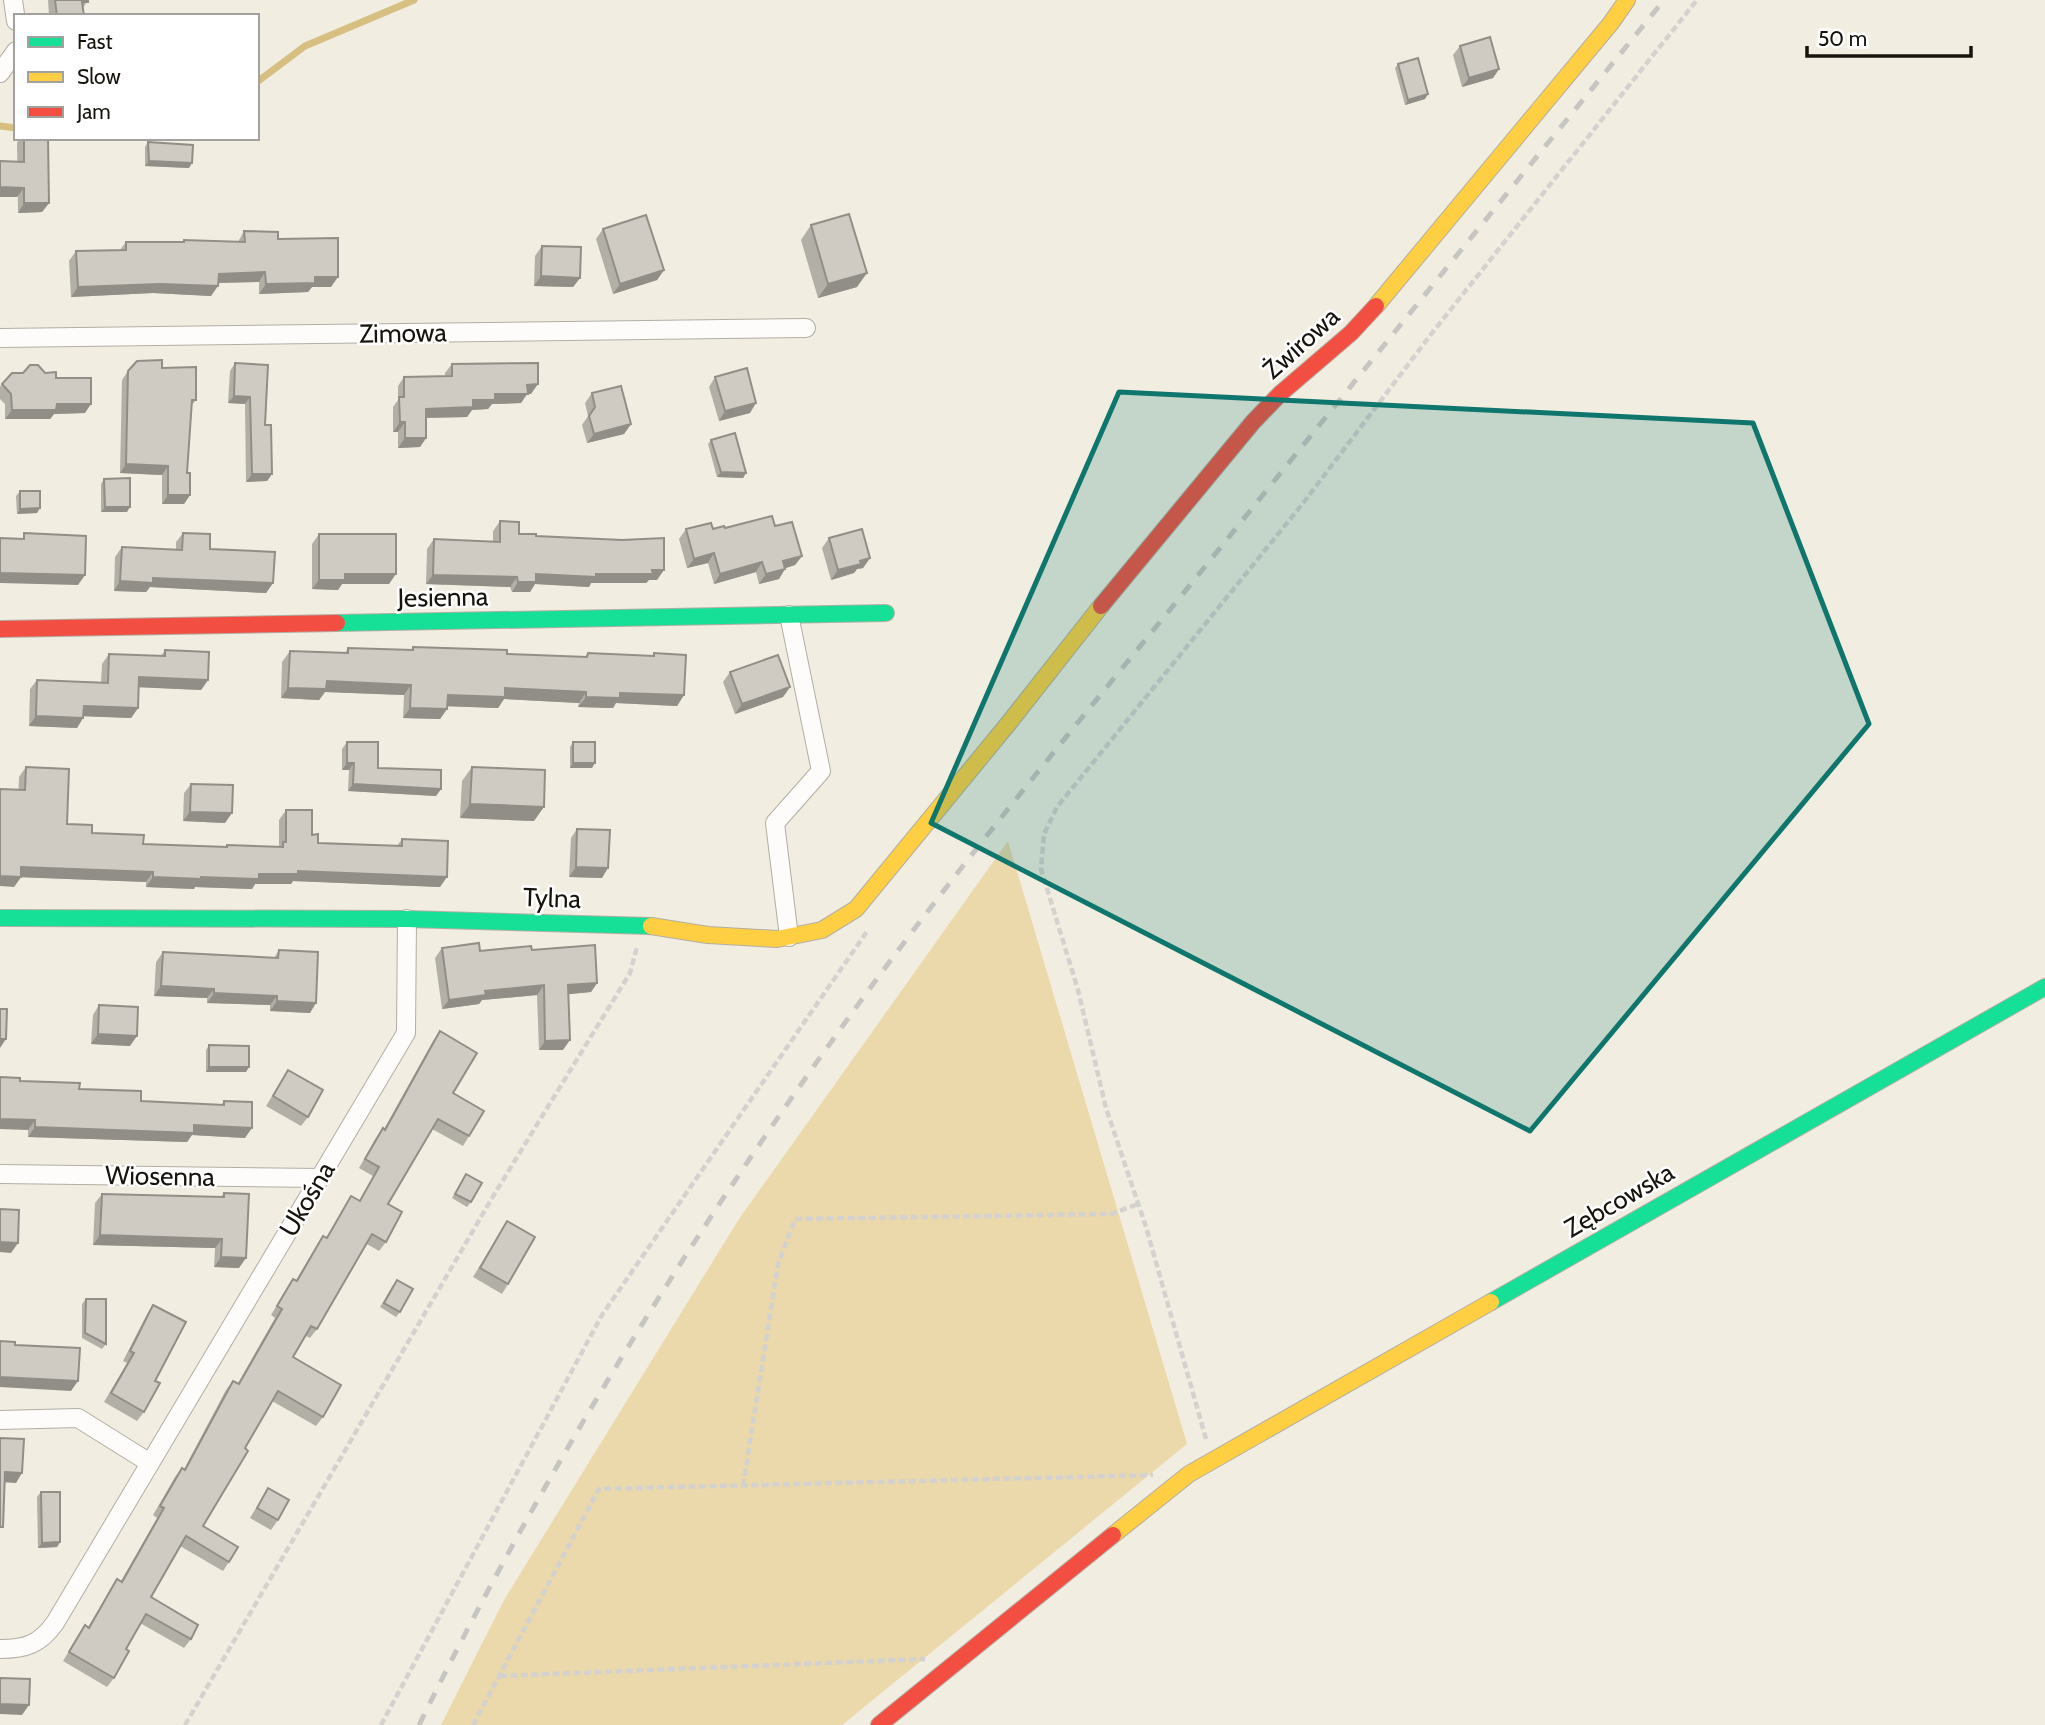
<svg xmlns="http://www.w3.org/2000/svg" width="2045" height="1725" viewBox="0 0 2045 1725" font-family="Cabin,sans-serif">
  <rect width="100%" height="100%" fill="#f2ede1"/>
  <polygon fill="#ebd8ab" points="1008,841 1187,1444 842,1725 441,1725 504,1600 739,1219"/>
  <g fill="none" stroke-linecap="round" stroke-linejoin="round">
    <g stroke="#d7be81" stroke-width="7">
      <polyline points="257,82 305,46 414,0"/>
      <polyline points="0,126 16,128"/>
    </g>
    <defs>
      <g id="street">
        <polyline points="13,0 16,21"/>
        <polyline points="0,73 16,51"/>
        <polyline points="0,338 806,328"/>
        <polyline points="789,615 821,771 775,823 789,937"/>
        <polyline points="0,1174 320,1178"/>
        <polyline points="0,1420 78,1418 150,1463"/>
        <path d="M 0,1649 C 26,1649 40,1644 55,1623 L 406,1033 L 407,919"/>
      </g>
      <g id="fast">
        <polyline points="337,623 886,613"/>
        <polyline points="0,918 407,919 651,926"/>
        <polyline points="1491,1302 2045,987"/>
      </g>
      <g id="slow">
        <polyline points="1376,306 1611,23 1627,0"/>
        <polyline points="651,926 708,935 777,939 822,930 856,909 1008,724 1101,606"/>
        <polyline points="1113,1535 1189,1474 1491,1302"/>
      </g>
      <g id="jam">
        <polyline points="1101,606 1253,422 1281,393 1351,333 1376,306"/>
        <polyline points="0,629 337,623"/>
        <polyline points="879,1725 1113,1535"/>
      </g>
    </defs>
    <use href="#street" stroke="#b2aea4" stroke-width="20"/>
    <use href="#fast" stroke="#b2aea4" stroke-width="18"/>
    <use href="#slow" stroke="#b2aea4" stroke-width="18"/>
    <use href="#jam" stroke="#b2aea4" stroke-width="18"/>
    <g stroke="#d3d2ce" stroke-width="4.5" stroke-dasharray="7 3.5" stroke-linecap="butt">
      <polyline points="1206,1439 1146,1227 1106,1108 1078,990 1041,869 1044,834 1057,807 1304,502 1432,333 1697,0"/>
      <polyline points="743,1486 778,1264 795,1219 1111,1214 1138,1204"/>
      <polyline points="500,1676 925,1659"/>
      <polyline points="185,1725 495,1193 630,973 637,947"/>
      <polyline points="381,1725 602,1315 868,930"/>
      <polyline points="473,1725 599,1489 1153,1475"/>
    </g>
    <use href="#street" stroke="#fdfcfa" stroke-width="18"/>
    <use href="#fast" stroke="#16e098" stroke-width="16"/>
    <use href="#slow" stroke="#ffcf43" stroke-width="16"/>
    <use href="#jam" stroke="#f24e42" stroke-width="16"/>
    <path stroke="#c7c5c2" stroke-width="5" stroke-dasharray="12 12" stroke-linecap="butt" d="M 419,1725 C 537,1485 678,1255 834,1038 C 952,872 1084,716 1212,558 C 1362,372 1513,186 1664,0"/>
  </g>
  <g fill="#b2afa7">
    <polygon points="48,0 88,0 83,8 84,16 49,16"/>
    <polygon points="1460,46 1499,69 1493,78 1462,87 1453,55"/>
    <polygon points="1398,64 1425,99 1405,105 1395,68"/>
    <polygon points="20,138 48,138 49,203 42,212 18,213 17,143"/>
    <polygon points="148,142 189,168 145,166 145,147"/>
    <polygon points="811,225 857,287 818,298 801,240"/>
    <polygon points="603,229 664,270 657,280 613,294 596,239"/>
    <polygon points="244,231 278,239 331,287 312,287 308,292 259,294 259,282 218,283 211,296 153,293 71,297 69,261 76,251 120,250 126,242 183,242 184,240 238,242"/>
    <polygon points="542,246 580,278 573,287 534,286 535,256"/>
    <polygon points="235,363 265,425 272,474 267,481 246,482 245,404 228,403 230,371"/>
    <polygon points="452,364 531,394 527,394 521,403 492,404 488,409 472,410 467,417 426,418 426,438 420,447 398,448 398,432 393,432 393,407 398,400 398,386 404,377 445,376 445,373"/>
    <polygon points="162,368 196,400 191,406 187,473 190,495 184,504 162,504 162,475 120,473 122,380 128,371"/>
    <polygon points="45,373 56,378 85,413 54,414 50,419 5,419 5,404 0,399 0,387 2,384"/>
    <polygon points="715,377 750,413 719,421 709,387"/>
    <polygon points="592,393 631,424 624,434 587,443 582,425 588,416 585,403"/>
    <polygon points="711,440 746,473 743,478 717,477 708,444"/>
    <polygon points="104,479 127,512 101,512 101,484"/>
    <polygon points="20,491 37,513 17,514 16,496"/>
    <polygon points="500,521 519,534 536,536 657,580 649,580 646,583 591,583 589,587 535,584 530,592 512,592 510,587 426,584 427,549 434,539 493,542 493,531"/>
    <polygon points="775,526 802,556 795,565 785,568 779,579 759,584 756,572 714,584 708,563 687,568 679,539 686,529 713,529"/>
    <polygon points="183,533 210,549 273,583 266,593 150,587 146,592 114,591 115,557 122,547 176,550 176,542"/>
    <polygon points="319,534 389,584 342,584 338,590 312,589 312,544"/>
    <polygon points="829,538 870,558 863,568 857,569 854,573 831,580 822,548"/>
    <polygon points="413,647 507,654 585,657 588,653 652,656 654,653 684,695 677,706 616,703 613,708 578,707 579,703 504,699 498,708 447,706 447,709 440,719 403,718 404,695 325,692 319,700 281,698 282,662 290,651 345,653 348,648 411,650"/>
    <polygon points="165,650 208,680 201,690 139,687 138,708 131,718 83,716 83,718 77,728 29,726 30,689 37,680 101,682 102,664 109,654 161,656"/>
    <polygon points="730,672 790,687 783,697 735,714 723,682"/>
    <polygon points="347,742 378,768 441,789 436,796 348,791 349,770 342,770 342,749"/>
    <polygon points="573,742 592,768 570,768 570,747"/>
    <polygon points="26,767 67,824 92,833 143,844 225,847 227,845 279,847 279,820 286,810 312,835 318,843 397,846 402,839 440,887 293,881 291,884 255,884 252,889 195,887 194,889 146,887 146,882 21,877 14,887 19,777"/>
    <polygon points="472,767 534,821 460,818 462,781"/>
    <polygon points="191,784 225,823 183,821 184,793"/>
    <polygon points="577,829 602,878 569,877 571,838"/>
    <polygon points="442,948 480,951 532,950 597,983 591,992 568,994 563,1050 539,1050 537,995 482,1000 479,1004 442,1009 435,958"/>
    <polygon points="279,950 310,1013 270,1011 270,1005 207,1003 207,998 154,996 156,962 163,952 274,958"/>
    <polygon points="99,1005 130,1046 91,1044 93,1015"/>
    <polygon points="440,1031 453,1093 469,1136 463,1146 432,1129 388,1204 386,1242 379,1251 367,1244 317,1329 310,1338 306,1336 293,1357 323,1417 316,1426 272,1401 245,1448 203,1526 229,1562 223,1571 180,1546 151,1597 191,1639 184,1648 140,1623 126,1649 114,1678 107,1687 63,1661 85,1625 88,1627 117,1579 121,1581 157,1518 153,1515 175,1477 182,1468 184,1469 226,1390 233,1381 238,1383 275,1318 271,1315 287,1288 293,1279 296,1280 317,1245 323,1236 326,1238 351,1196 359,1201 373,1176 359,1168 376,1138 383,1128 384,1129 433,1041"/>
    <polygon points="209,1045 246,1072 206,1072 206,1050"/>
    <polygon points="288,1070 308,1117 301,1126 266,1106"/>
    <polygon points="20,1081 79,1089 141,1101 221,1105 224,1101 245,1138 192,1135 187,1142 28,1137 28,1130"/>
    <polygon points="466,1174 471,1202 467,1207 452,1198"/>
    <polygon points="224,1193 239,1268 214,1267 215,1248 93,1245 95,1203 102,1194 221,1197"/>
    <polygon points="507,1221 508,1284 502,1294 473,1277"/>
    <polygon points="393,1285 400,1312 396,1317 380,1307"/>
    <polygon points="86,1299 106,1344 102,1349 82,1338 82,1304"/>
    <polygon points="153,1305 155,1381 144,1412 137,1421 104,1402 127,1363 123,1361 147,1314"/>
    <polygon points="268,1488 278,1520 271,1530 250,1518"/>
    <polygon points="41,1492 60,1542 57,1547 38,1548 37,1497"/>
  </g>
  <g fill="#918e88">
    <polygon points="1499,69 1493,78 1462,87 1469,78"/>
    <polygon points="1428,94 1425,99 1405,105 1408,100"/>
    <polygon points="149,161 192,163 189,168 145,166"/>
    <polygon points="0,187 24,188 17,197 0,197"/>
    <polygon points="24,203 49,203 42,212 18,213"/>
    <polygon points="664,270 657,280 613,294 620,284"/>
    <polygon points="265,272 259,282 212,283 219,274"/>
    <polygon points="867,273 857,287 818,298 828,284"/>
    <polygon points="541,276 580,278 573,287 534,286"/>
    <polygon points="315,277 338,277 331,287 312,287 308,292 259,294 266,284"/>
    <polygon points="160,284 218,286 211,296 153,293 71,297 78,287"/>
    <polygon points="538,384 531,394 527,394 521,403 492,404 488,409 472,410 467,417 419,418 426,409 473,400 527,385"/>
    <polygon points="234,396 250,397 245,404 228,403"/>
    <polygon points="756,403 750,413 719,421 725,411"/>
    <polygon points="57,404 91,404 85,413 54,414 50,419 5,419 12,410"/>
    <polygon points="400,422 405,422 398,432 393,432"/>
    <polygon points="631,424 624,434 587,443 594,434"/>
    <polygon points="405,438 426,438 420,447 398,448"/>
    <polygon points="126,464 168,466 162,475 120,473"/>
    <polygon points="721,472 746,473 743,478 717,477"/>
    <polygon points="252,474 272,474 267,481 246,482"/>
    <polygon points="168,495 190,495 184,504 162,504"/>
    <polygon points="105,507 130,507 127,512 101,512"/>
    <polygon points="40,508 37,513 17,514 20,509"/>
    <polygon points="714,553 708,563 687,568 694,559"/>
    <polygon points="802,556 795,565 777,571 783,561"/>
    <polygon points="870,558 863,568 857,569 854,573 831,580 838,570 860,561"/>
    <polygon points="762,562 756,572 714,584 720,574"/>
    <polygon points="785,569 779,579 759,584 766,574"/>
    <polygon points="664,570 657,580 649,580 646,583 591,583 589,587 535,584 530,592 512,592 518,582 536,574"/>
    <polygon points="0,573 85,575 78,585 0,583"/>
    <polygon points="345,574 396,574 389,584 342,584 338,590 312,589 319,580"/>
    <polygon points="433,575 517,577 510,587 426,584"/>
    <polygon points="153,578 273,583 266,593 150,587 146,592 114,591 120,581"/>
    <polygon points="139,677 208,680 201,690 133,687"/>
    <polygon points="327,681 411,685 404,695 325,692 319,700 281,698 288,688"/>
    <polygon points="790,687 783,697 735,714 742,704"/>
    <polygon points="505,688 586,692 579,703 504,699 498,708 440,706 448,695"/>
    <polygon points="620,693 684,695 677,706 616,703 613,708 578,707 586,697"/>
    <polygon points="84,706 138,708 131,718 77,716"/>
    <polygon points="410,708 447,709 440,719 403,718"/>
    <polygon points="36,716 83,718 77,728 29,726"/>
    <polygon points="347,763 354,763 349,770 342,770"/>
    <polygon points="573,763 595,763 592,768 570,768"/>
    <polygon points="353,784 441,789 436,796 348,791"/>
    <polygon points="470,804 544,807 534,821 460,818"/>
    <polygon points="190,812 232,813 225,823 183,821"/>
    <polygon points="21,867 153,872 146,882 15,877"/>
    <polygon points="576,867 608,868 602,878 569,877"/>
    <polygon points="298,871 447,877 440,887 293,881 291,884 255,884 252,889 195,887 194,889 146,887 153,877 201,877"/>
    <polygon points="0,876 21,877 14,887 0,886"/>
    <polygon points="597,983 591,992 561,995 568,985"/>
    <polygon points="544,985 537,995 482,1000 479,1004 442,1009 449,1000 485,991"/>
    <polygon points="161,986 214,989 207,998 154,996"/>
    <polygon points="214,993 277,996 270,1005 207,1003"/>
    <polygon points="277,1001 316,1003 310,1013 270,1011"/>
    <polygon points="98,1034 137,1036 130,1046 91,1044"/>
    <polygon points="0,1039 6,1039 0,1048"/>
    <polygon points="570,1040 563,1050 539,1050 545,1041"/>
    <polygon points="209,1067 249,1067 246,1072 206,1072"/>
    <polygon points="0,1119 35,1120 28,1130 0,1129"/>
    <polygon points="194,1125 252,1128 245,1138 192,1135 187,1142 28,1137 35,1127"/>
    <polygon points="100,1235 222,1239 215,1248 93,1245"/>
    <polygon points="0,1242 18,1243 11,1253 0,1252"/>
    <polygon points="221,1257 246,1258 239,1268 214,1267"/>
    <polygon points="0,1377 78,1381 71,1391 0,1387"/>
    <polygon points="5,1472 22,1473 16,1483 0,1482"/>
    <polygon points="60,1542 57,1547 38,1548 42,1543"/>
    <polygon points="0,1704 29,1705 22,1715 0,1714"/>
  </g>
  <g fill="#cfcbc2" stroke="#918e88" stroke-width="2">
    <polygon points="55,0 88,0 88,2 82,2 84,16 57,16"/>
    <polygon points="1490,37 1499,69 1469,78 1460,46"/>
    <polygon points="1418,58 1428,94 1408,100 1398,64"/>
    <polygon points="24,138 48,138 49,203 24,203 24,188 0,187 0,161 24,162"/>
    <polygon points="148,142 193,145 192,163 149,161"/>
    <polygon points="849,214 867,273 828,284 811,225"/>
    <polygon points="646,215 664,270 620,284 603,229"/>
    <polygon points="244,231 278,232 278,239 338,238 338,277 315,277 315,283 266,284 265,272 219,274 218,286 160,284 78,287 76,251 126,250 126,242 184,242 184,240 245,242"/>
    <polygon points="542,246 581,247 580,278 541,276"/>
    <polygon points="162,360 162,368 196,367 196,400 192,400 187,473 190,473 190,495 168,495 168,466 126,464 128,371 137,361"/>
    <polygon points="235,363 268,365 265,425 271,425 272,474 252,474 250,397 234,396"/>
    <polygon points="538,363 538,384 527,385 528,394 495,394 495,400 473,400 473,407 426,409 426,438 405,438 405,422 400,422 399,397 404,397 404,377 452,376 452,364"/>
    <polygon points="30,365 38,365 45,373 56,372 56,378 91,378 91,404 57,404 56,410 12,410 11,394 2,384 12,373 23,373"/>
    <polygon points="747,368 756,403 725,411 715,377"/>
    <polygon points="621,386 631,424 594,434 589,416 595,407 592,393"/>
    <polygon points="735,433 746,473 721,472 711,440"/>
    <polygon points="130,478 130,507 105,507 104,479"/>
    <polygon points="20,491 40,491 40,508 20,509"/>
    <polygon points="772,516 775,526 792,522 802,556 783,561 785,569 766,574 762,562 720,574 714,553 694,559 686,529 711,523 713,529 724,526 725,528"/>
    <polygon points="500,521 519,522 519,534 536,534 536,536 622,540 664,538 664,570 652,570 653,574 596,574 596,577 536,574 536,582 518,582 517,577 433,575 434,539 500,542"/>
    <polygon points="862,529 870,558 860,561 861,564 838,570 829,538"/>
    <polygon points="24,533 86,536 85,575 0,573 0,538 24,539"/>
    <polygon points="183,533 210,534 210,549 275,552 273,583 153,578 153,583 120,581 122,547 182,550"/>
    <polygon points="319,534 396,534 396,574 345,574 345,580 319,580"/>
    <polygon points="413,647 507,650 507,654 587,657 588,653 654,656 654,653 686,655 684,695 620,693 620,698 586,697 586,692 505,688 505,697 448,695 447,709 410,708 411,685 327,681 326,689 288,688 290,651 348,653 348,648 413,650"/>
    <polygon points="165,650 209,652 208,680 139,677 138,708 84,706 83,718 36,716 37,680 108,683 109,654 165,656"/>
    <polygon points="778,655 790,687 742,704 730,672"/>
    <polygon points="347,742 378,742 378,768 441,770 441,789 353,784 354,763 347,763"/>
    <rect x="573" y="742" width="22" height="21"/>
    <polygon points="26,767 69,769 67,824 92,825 92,833 144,835 143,844 227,847 227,845 283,847 283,842 286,842 286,810 312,810 312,835 318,834 318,843 402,846 402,839 448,841 447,877 298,871 298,874 259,874 259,879 201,877 201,879 153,877 153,872 21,867 21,877 0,876 0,789 25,790"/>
    <polygon points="472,767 545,770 544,807 470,804"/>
    <polygon points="191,784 233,785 232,813 190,812"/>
    <polygon points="577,829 610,830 608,868 576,867"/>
    <polygon points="479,943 480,951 531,946 532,950 595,945 597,983 568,985 570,1040 545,1041 544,985 485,991 486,995 449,1000 442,948"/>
    <polygon points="279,950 318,952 316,1003 277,1001 277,996 214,993 214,989 161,986 163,952 278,958"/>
    <polygon points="99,1005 138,1007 137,1036 98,1034"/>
    <polygon points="0,1009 7,1009 6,1039 0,1039"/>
    <polygon points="440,1031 477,1053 453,1093 484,1111 469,1136 438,1119 388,1204 402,1212 386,1242 372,1234 317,1329 311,1326 293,1357 341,1385 323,1417 278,1391 245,1448 248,1451 203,1526 238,1547 229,1562 186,1536 151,1597 198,1625 191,1639 146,1614 126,1649 129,1651 114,1678 69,1652 85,1625 89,1628 117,1579 122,1582 164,1508 160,1506 182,1468 185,1470 233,1381 239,1384 282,1309 277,1306 293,1279 297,1281 323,1236 327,1238 351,1196 360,1201 379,1167 365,1159 383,1128 385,1130"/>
    <polygon points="209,1045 249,1046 249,1067 209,1067"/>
    <polygon points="288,1070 323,1090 308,1117 273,1096"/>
    <polygon points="0,1077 20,1078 20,1081 80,1083 79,1089 141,1091 141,1101 224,1105 224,1101 252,1102 252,1128 194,1125 194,1133 35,1127 35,1120 0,1119"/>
    <polygon points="466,1174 482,1183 471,1202 455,1194"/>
    <polygon points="224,1193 249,1194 246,1258 221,1257 222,1239 100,1235 102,1194 224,1197"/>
    <polygon points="0,1209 19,1210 18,1243 0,1242"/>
    <polygon points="507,1221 535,1237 508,1284 480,1268"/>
    <polygon points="397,1280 413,1289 400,1312 384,1303"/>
    <polygon points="86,1299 106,1299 106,1344 85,1333"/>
    <polygon points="153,1305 186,1322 155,1381 160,1383 144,1412 111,1393 134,1353 130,1351"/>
    <polygon points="0,1341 15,1342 15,1345 80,1348 78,1381 0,1377"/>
    <polygon points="0,1438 24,1439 22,1473 5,1472 3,1527 0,1527"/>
    <polygon points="268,1488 289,1500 278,1520 257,1508"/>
    <polygon points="41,1492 60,1492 60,1542 42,1543"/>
    <polygon points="0,1678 30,1679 29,1705 0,1704"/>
  </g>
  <path fill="#0f766e" fill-opacity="0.2" stroke="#0f766e" stroke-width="5" stroke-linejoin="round" d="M 1119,392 L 1753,423 L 1869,724 L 1530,1131 L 931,823 Z"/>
  <g text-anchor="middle" stroke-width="5" stroke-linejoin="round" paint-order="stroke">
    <g font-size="26" fill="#17140d" stroke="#fff">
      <text transform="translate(403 333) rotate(-1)" y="9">Zimowa</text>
      <text transform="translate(1301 343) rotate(-42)" y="9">Żwirowa</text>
      <text transform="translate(443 597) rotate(-1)" y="9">Jesienna</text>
      <text transform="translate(552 898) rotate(2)" y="9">Tylna</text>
      <text transform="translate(160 1176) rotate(1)" y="9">Wiosenna</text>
      <text transform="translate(307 1199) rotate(-59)" y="9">Ukośna</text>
      <text transform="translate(1619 1200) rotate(-30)" y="9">Zębcowska</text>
    </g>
  </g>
  <rect x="14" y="14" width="245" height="126" fill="#ffffff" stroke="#a2a19e" stroke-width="2"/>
  <rect x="28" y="37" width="35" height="10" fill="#16e098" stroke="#a2a19e" stroke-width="2"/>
  <text x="77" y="49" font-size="21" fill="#17140d">Fast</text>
  <rect x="28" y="72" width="35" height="10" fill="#ffcf43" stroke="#a2a19e" stroke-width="2"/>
  <text x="77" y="84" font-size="21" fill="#17140d">Slow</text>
  <rect x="28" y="107" width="35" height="10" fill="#f24e42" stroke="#a2a19e" stroke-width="2"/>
  <text x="77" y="119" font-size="21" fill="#17140d">Jam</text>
  <path d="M1807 46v10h164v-10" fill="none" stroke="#17140d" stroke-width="3.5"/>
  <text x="1818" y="46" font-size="21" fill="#17140d" stroke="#ffffff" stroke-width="5" paint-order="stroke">50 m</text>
</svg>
